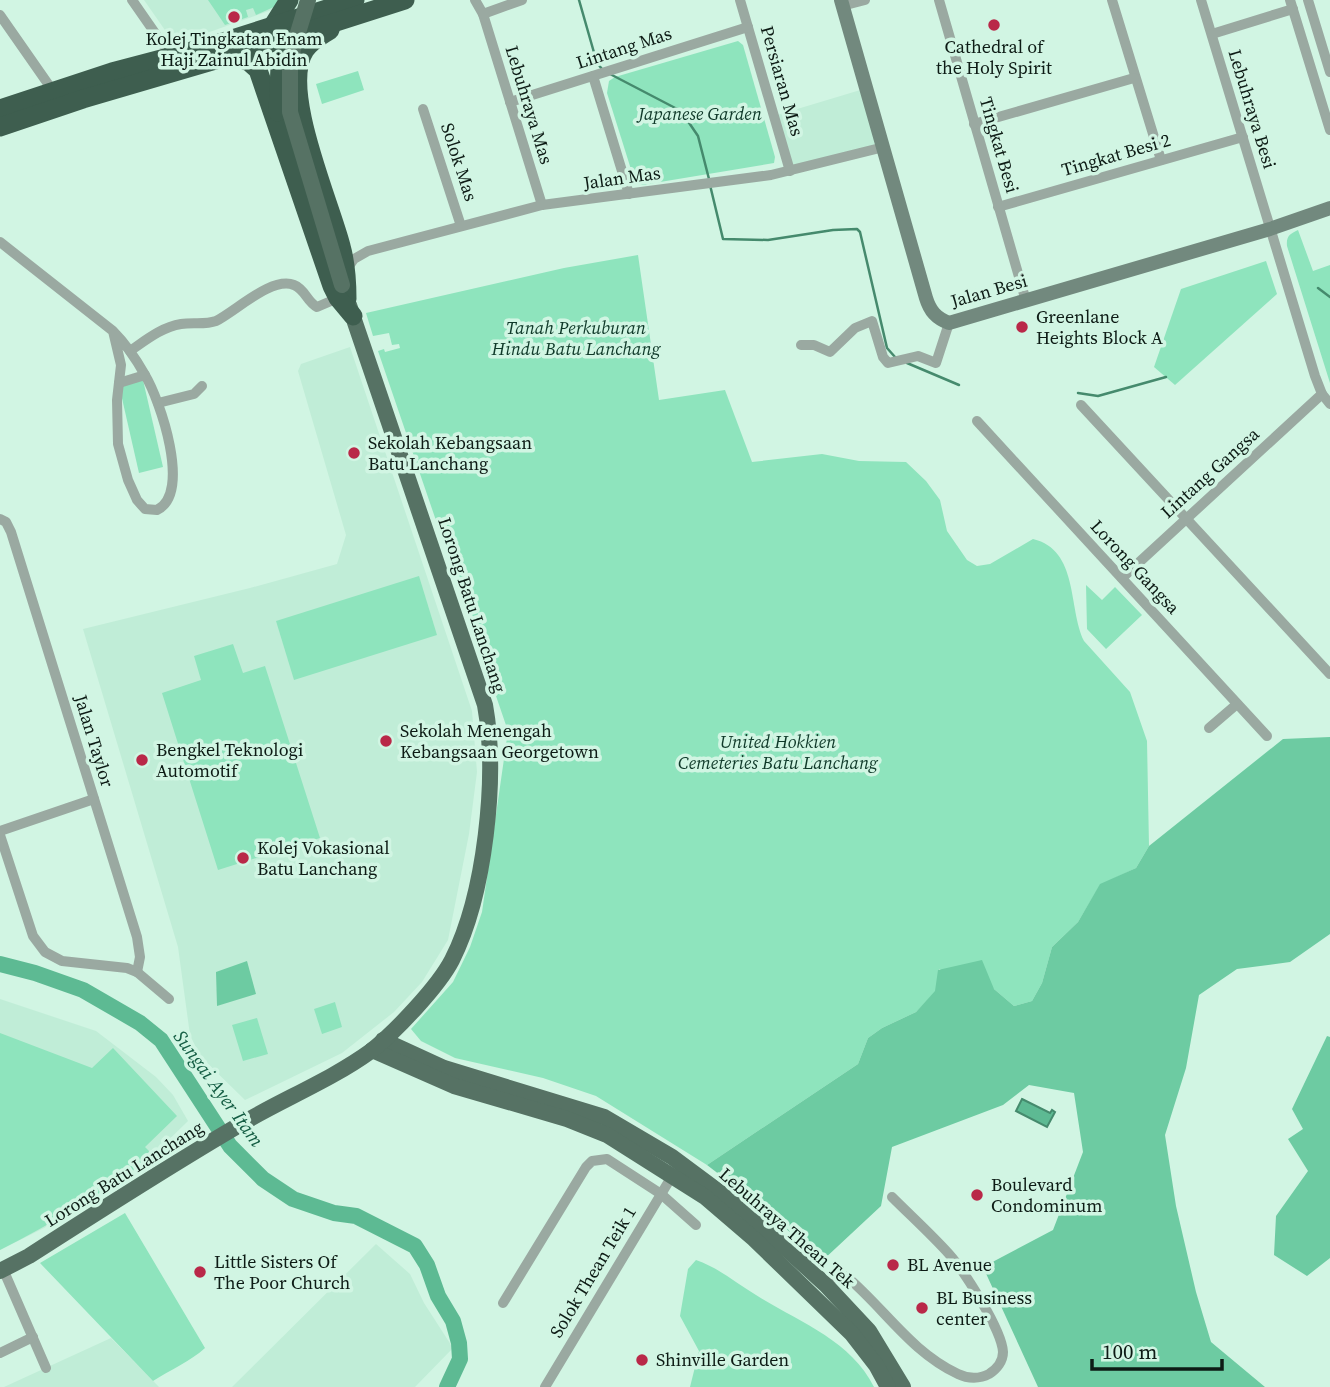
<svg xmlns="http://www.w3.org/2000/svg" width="1330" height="1387" viewBox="0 0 1330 1387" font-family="'Source Serif 4',serif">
  <rect width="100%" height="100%" fill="#d1f5e3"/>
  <g fill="#c0edd7">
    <polygon points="144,0 281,0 277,8 187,40 173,38 167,33"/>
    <polygon points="867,88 884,147 790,171 774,116"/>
    <polygon points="350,347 472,711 477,772 469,834 448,940 422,982 394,1012 342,1053 245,1100 200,1056 190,1035 178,947 83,629 250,588 337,564 346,535 298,371 301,364"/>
    <polygon points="0,999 96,1031 156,1077 173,1095 188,1121 153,1155 135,1170 44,1228 0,1250"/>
    <polygon points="376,1244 410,1274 424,1303 453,1348 415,1387 232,1387"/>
    <polygon points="111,1338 159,1387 4,1387"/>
  </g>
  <g fill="#8ee4bd">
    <polygon points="208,0 280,0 276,6 256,15 253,8 246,10 248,17 225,25"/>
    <polygon points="738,41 743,45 775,157 774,163 642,185 635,182 607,93 609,81 615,77"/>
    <polygon points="358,71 364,90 322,104 316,84"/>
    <path d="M 1298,230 L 1313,271 L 1330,265 L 1330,383 L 1287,246 C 1286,236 1290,234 1298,230 Z"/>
    <path d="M 638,255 L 659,400 L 725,390 L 752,462 L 822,454 L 859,461 L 906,462 L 926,481 L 940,500 L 947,531 L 967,560 L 977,566 L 990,564 L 1033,539 C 1079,550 1068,608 1084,641 L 1130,692 L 1147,741 L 1149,846 L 1136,868 L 1100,885 L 1078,922 L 1052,947 L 1042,983 L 1032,1001 L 1014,1006 L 994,989 L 939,969 L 936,991 L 916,1012 L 882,1028 L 868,1038 L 858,1064 L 707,1165 L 596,1096 L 543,1078 L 455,1058 L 421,1041 L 411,1029 L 453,982 L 470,947 L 482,912 L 508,731 L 378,351 L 384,349 L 385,352 L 400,348 L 399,344 L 392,345 L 389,333 L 373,336 L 366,313 L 564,268 Z"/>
    <polygon points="1266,261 1277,294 1175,385 1154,367 1181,289"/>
    <polygon points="143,380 163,467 139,473 121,394 123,385"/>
    <polygon points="419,576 437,635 294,680 276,621"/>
    <polygon points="1086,585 1102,600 1115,587 1142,615 1106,649 1087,629"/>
    <polygon points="233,644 243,673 265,666 320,838 218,870 162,693 201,680 194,656"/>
    <polygon points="335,1002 342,1027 322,1034 314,1009"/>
    <polygon points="257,1018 268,1054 243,1061 232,1025"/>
    <path d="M 0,1033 L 92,1068 L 113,1048 L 177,1116 L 145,1147 L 153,1155 C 106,1192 53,1223 0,1250 Z"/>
    <path d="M 125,1213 L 205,1348 C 191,1361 170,1370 153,1381 L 40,1263 Z"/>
    <path d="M 696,1260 C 719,1268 736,1283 756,1295 C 798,1322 850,1339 874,1387 L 690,1387 L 699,1351 L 680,1316 L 688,1269 Z"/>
  </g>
  <g fill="#6dcba2">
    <polygon points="1330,737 1330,934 1290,962 1237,969 1199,995 1186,1068 1165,1135 1176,1206 1196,1292 1211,1342 1265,1387 1038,1387 983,1267 1053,1230 1083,1152 1074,1093 1029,1085 1003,1105 892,1147 881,1206 822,1261 763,1208 707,1165 858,1064 868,1038 882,1028 916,1012 935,991 938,970 982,960 994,989 1014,1006 1032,1001 1042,983 1052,947 1078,922 1100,884 1136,868 1149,846 1283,739"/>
    <polygon points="247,961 256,994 217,1006 216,972"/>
    <polygon points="1327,1036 1330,1037 1330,1258 1307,1276 1274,1255 1276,1216 1308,1171 1288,1139 1303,1129 1292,1109"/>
  </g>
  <polygon fill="#5dba93" stroke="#458a6d" stroke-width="2" points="1022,1099 1050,1113 1052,1110 1055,1112 1047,1127 1016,1111"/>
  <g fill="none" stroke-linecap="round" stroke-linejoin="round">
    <g stroke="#458a6d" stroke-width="2.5">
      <polyline points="579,0 597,63 602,69"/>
      <polyline points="610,74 681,111 698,136 709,179"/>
      <polyline points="710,185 723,239 768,240 833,230 857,229 860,232 887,348 895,357"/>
      <polyline points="1318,288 1330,297"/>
      <polyline points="907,363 959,385"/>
      <polyline points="1078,393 1098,396 1166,377"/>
    </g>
    <polyline stroke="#5dba93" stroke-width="16" points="0,964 35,973 83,990 140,1023 161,1040 230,1146 263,1179 293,1199 334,1213 356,1216 415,1246 427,1265 438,1296 453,1321 459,1343 460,1359 447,1387"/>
    <g stroke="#9aa9a1" stroke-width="10">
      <polyline points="132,0 171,56"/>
      <polyline points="475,0 483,14 542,205"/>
      <polyline points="740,0 790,171"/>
      <polyline points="939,0 1026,301"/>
      <polyline points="1112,0 1161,160"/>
      <polyline points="1201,0 1315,376 1322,394 1330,404"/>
      <polyline points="1290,0 1330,130"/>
      <polyline points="1308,0 1330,72"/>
      <polyline points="842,6 865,0"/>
      <polyline points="483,14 522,0"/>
      <polyline points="0,15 53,91"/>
      <polyline points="1212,34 1293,9"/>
      <polyline points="593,76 629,194"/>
      <polyline points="510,102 748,27"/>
      <polyline points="423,109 461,226"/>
      <polyline points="974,124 1134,78"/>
      <polyline points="998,207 1243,137"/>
      <path d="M 0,242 L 113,331 C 126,344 136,359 145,375 C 160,400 192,493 157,510 L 145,509 L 137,500 L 128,480 L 118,444 L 117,400 L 121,365 L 113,331"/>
      <polyline points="347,269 354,259 368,251 542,205 771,175 884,147"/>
      <polyline points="801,345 814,345 830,352 855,328 872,321 883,357 888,363 918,356 936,363 949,323"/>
      <path d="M 130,351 C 146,340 162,327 181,324 C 193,322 205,325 216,321 C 236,311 272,276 294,285 C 305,289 307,302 317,307 L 338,298"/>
      <polyline points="119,383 145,375"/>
      <polyline points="158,403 194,394 202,386"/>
      <polyline points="1081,405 1330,674"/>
      <polyline points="977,421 1267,736"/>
      <polyline points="0,519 6,522 11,532 137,937 140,957 137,972"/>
      <polyline points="1122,578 1322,394"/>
      <polyline points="1209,728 1237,704"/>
      <polyline points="0,831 94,799"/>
      <polyline points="0,835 33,936 45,952 62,961 127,968 137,972 169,999"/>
      <polyline points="3,1269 46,1368"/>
      <path d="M 826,1285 L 836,1276 L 846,1276 C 885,1309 911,1352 958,1374 C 968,1379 980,1379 989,1374 C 997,1369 1003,1361 1003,1352 C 1002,1330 964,1271 949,1254 C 931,1234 911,1216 892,1197"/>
      <polyline points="503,1303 586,1167 592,1161 607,1159 661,1194 696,1225"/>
      <polyline points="0,1353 33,1337"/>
      <polyline points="545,1387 672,1176"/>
    </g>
    <path stroke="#72897e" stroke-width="14" d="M 841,0 L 926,298 C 930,311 936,318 949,323 L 1270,229 L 1330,208"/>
    <g stroke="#567264" stroke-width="16">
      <polyline points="383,1040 444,1068 604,1117 672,1157 746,1212 826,1285 869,1331 903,1387"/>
      <polyline points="372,1050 454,1086 567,1119 607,1135 705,1197 754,1239 852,1334 876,1365 888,1387"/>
      <path d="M 0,1271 L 29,1256 C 99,1211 169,1166 241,1124 C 283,1099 331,1080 371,1051 C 395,1032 438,987 452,960 C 485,895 498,777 485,705 L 349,305"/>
    </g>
    <g stroke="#3e5e4f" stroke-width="19">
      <polyline points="272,27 289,0"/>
      <path d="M 330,30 C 321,36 311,41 305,50 C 279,89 330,202 341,246 C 346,264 347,281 347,299"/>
      <polyline points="233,55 249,62 258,70 332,286 338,298 353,316"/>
      <polyline points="0,109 112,72 207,47 355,0"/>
      <polyline points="278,112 280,67 292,36"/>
      <polyline points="0,127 83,99 233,55 405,0"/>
    </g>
    <polyline stroke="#567264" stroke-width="16" points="308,0 293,49 290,68 290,112 342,285"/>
  </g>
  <g fill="#b92848" stroke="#d1f5e3" stroke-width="2.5">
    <circle cx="234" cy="17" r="7"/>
    <circle cx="994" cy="25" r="7"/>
    <circle cx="1022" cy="327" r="7"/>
    <circle cx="354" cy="453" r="7"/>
    <circle cx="386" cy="741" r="7"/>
    <circle cx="142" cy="760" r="7"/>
    <circle cx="243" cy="858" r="7"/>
    <circle cx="977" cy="1195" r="7"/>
    <circle cx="893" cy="1265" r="7"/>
    <circle cx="200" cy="1272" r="7"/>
    <circle cx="922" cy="1308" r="7"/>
    <circle cx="642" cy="1360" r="7"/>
  </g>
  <g text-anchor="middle" stroke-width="7" stroke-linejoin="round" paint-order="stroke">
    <g font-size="18" fill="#0d1b15" stroke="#d1f5e3" text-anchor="start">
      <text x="234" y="45" text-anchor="middle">Kolej Tingkatan Enam<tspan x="234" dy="21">Haji Zainul Abidin</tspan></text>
      <text x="994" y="53" text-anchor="middle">Cathedral of<tspan x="994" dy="21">the Holy Spirit</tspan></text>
      <text x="1036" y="323">Greenlane<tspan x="1036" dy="21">Heights Block A</tspan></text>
      <text x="368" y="449">Sekolah Kebangsaan<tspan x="368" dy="21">Batu Lanchang</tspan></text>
      <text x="400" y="737">Sekolah Menengah<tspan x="400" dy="21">Kebangsaan Georgetown</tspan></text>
      <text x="156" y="756">Bengkel Teknologi<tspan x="156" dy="21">Automotif</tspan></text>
      <text x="257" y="854">Kolej Vokasional<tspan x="257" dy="21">Batu Lanchang</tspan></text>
      <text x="991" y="1191">Boulevard<tspan x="991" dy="21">Condominum</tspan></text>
      <text x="214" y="1268">Little Sisters Of<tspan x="214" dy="21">The Poor Church</tspan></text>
      <text x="907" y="1271">BL Avenue</text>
      <text x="936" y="1304">BL Business<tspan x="936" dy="21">center</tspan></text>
      <text x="656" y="1366">Shinville Garden</text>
    </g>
    <g font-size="18" fill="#0d1b15" stroke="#d1f5e3">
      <text transform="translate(624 48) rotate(-18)" y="6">Lintang Mas</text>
      <text transform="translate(782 81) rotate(74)" y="6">Persiaran Mas</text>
      <text transform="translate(529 105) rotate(73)" y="6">Lebuhraya Mas</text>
      <text transform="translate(1252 109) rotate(73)" y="6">Lebuhraya Besi</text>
      <text transform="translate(999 145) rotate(74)" y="6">Tingkat Besi</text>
      <text transform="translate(1116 155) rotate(-16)" y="6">Tingkat Besi 2</text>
      <text transform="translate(459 162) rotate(72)" y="6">Solok Mas</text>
      <text transform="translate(622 178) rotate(-8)" y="6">Jalan Mas</text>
      <text transform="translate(989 291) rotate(-16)" y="6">Jalan Besi</text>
      <text transform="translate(1210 473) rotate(-42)" y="6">Lintang Gangsa</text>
      <text transform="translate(1135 567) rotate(47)" y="6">Lorong Gangsa</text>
      <text transform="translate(472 605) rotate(72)" y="6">Lorong Batu Lanchang</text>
      <text transform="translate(94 741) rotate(73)" y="6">Jalan Taylor</text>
      <text transform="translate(124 1174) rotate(-32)" y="6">Lorong Batu Lanchang</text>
      <text transform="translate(787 1228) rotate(41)" y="6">Lebuhraya Thean Tek</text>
      <text transform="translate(593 1272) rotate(-59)" y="6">Solok Thean Teik 1</text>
    </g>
    <g font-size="18" font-style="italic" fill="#0f3929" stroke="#d1f5e3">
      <text x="700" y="120">Japanese Garden</text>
      <text x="576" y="334">Tanah Perkuburan<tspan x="576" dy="21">Hindu Batu Lanchang</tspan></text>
      <text x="778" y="748">United Hokkien<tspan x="778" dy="21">Cemeteries Batu Lanchang</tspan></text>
    </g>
    <g font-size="19" font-style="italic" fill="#145d43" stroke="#d1f5e3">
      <text transform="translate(219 1088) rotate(54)" y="7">Sungai Ayer Itam</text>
    </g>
  </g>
  <path d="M1092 1359v10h130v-10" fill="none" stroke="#0d1b15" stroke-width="3.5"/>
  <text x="1102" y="1359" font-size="21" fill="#0d1b15" stroke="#d1f5e3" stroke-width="5" paint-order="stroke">100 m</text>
</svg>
